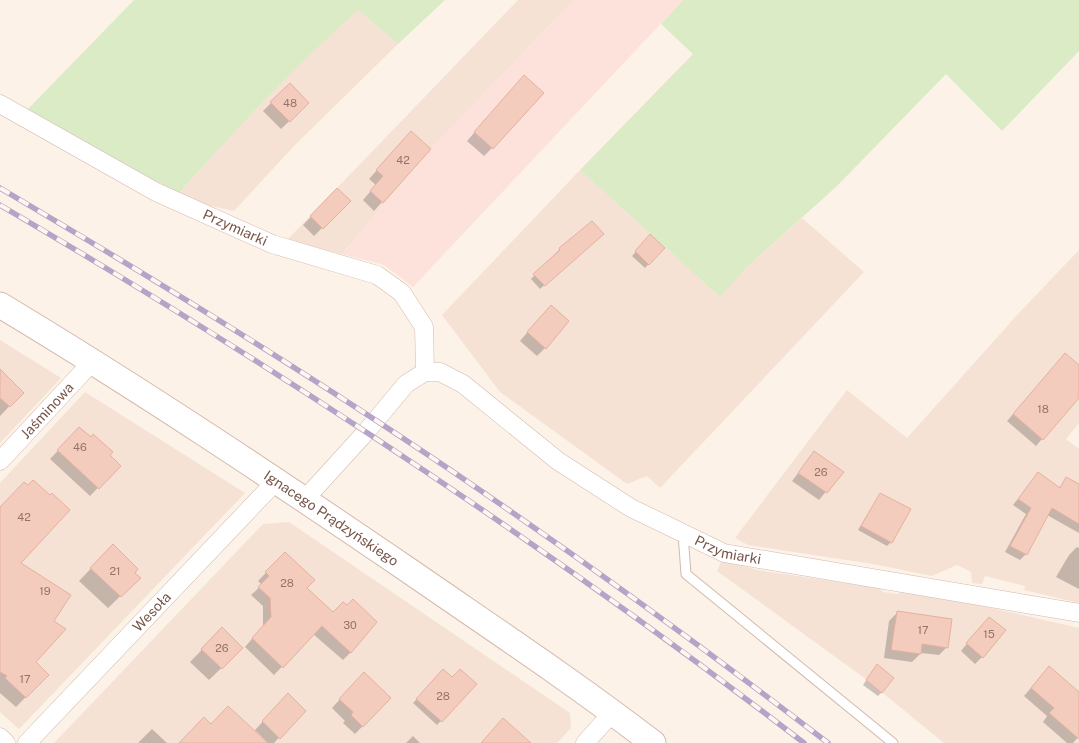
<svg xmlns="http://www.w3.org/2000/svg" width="1079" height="743" viewBox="0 0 1079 743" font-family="'Public Sans',sans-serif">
  <rect width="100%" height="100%" fill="#fdf2e7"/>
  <g fill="#f5e2d5">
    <polygon points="518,0 574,0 431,149 342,254 287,240"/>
    <polygon points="358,10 398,44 295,145 234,211 202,204 179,193 234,132 314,49"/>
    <polygon points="580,170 719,296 746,268 802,218 864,272 660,488 647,476 627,484 500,392 442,315"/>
    <polygon points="1079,250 1079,423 1066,439 1079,449 1079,603 1024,590 1025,586 985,576 982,584 972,583 971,572 957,565 932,576 873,564 748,545 735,538 847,390 907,438 1018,314"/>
    <polygon points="0,340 61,378 0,443"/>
    <polygon points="85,392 245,493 19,729 0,712 0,483"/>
    <polygon points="289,522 570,713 571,728 557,743 54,743 263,524"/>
    <polygon points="722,560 757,570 879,588 883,592 897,594 907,590 987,606 987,607 1079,628 1079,743 944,743 863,677 717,571"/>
  </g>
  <polygon fill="#fde1db" points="574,0 683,0 413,287 384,265 342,254 431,149"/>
  <g fill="#daebc5">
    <path d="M 134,0 L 445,0 L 398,44 L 358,10 C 294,67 236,129 179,193 L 123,164 L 27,110 Z"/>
    <polygon points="683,0 1079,0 1079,51 1002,131 946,74 837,186 746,268 720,297 580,170 693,54 661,24"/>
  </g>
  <g fill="#0003">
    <polygon points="290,84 300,111 281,129 263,111"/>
    <polygon points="516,85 492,148 484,156 467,141"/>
    <polygon points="403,141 429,149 374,211 363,200 376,185 369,179"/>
    <polygon points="337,190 349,201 314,236 303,225"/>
    <polygon points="650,236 663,248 645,268 632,256"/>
    <polygon points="598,238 540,289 531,279 560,249"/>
    <polygon points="543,314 545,348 537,356 520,341"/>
    <polygon points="1065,354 1079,366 1079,395 1036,446 1007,421"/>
    <polygon points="0,371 22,393 0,416"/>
    <polygon points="80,428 119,466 90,496 50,459"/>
    <polygon points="814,453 842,472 819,500 792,481"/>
    <polygon points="1038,474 1058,488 1063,484 1079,493 1079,533 1047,515 1026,554 1020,560 1005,552 1026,514 1013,505"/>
    <polygon points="880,494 891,542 887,546 858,530"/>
    <polygon points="0,509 19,563 53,621 34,662 47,675 16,707 0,693"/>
    <polygon points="1077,547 1079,548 1079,589 1056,577 1069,555"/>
    <polygon points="285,553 305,588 333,614 351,652 343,660 313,634 274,675 245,647 263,626 263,606 251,595 262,585 258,581"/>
    <polygon points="101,558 133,573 139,578 108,608 79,581"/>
    <polygon points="897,613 947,647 939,655 921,653 912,662 884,658 889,621"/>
    <polygon points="981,626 983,656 975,664 961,651"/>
    <polygon points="222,629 242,648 209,680 190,662"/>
    <polygon points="873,670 882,692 878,696 863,685"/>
    <polygon points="443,671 452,679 475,684 437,725 413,703"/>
    <polygon points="1042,675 1079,693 1079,736 1073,743 1067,743 1043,722 1047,716 1024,696"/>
    <polygon points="356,682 390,698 355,734 343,723 345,721 332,708"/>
    <polygon points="280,703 304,711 274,743 268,743 255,730"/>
    <polygon points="152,729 167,743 138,743"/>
    <polygon points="413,736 420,743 406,743"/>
  </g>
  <g fill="#f3ccbe" stroke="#e6b09e">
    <polygon points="524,75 544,93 493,149 474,132"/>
    <polygon points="290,83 309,103 290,122 270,102"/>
    <polygon points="411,131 431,149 383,203 370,191 383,176 376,170"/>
    <polygon points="337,188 351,201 323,229 310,216"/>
    <polygon points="592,221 604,234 545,286 533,274 560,250 559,248"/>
    <polygon points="650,234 665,248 649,265 635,251"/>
    <polygon points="551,305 569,321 546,349 527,332"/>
    <polygon points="1065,353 1079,365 1079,398 1043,440 1013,414"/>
    <polygon points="0,369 24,393 10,407 0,398"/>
    <polygon points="79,427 91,437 93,434 113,452 110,455 121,466 99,489 57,450"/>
    <polygon points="814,451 844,472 827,493 798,473"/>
    <polygon points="1038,472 1060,488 1066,477 1079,484 1079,524 1052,508 1027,555 1010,546 1031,508 1018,499"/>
    <polygon points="33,480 50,495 52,493 70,510 21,563 71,595 54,621 66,629 36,662 49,675 26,698 5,678 7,676 0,672 0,507 24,482 28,485"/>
    <polygon points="880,493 911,509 892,543 861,526"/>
    <polygon points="113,544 138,569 135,573 141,578 121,597 90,568"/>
    <polygon points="285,552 315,580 307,588 333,612 343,602 347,605 353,599 377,622 351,653 322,626 283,668 252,638 271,617 270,598 258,587 269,576 265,572"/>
    <polygon points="897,611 952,619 948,648 922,644 921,654 891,650"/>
    <polygon points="989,617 1006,630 983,658 966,643"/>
    <polygon points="222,627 243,648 222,669 201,649"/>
    <polygon points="877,664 894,678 882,693 866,680"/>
    <polygon points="1049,666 1079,692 1079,739 1049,713 1054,708 1031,688"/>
    <polygon points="443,669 452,677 460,669 477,684 442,722 416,699"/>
    <polygon points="364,672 391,698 363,727 351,715 353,712 339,699"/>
    <polygon points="288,693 306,711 280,739 262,721"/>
    <polygon points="228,706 268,743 179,743 204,717 211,724"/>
    <polygon points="503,718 531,743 481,743"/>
  </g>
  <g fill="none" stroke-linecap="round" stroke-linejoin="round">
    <defs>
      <polyline id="lane" points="683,534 686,574 893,743"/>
      <g id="street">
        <path id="s1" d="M 0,104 L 156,192 L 272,244 L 377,275 L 402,293 L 424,327 L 425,372"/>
        <path id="s2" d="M 0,461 L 93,361"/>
        <path id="s3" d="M 305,499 L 366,432 L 406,384 L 425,372 L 440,372 L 463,384 L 558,461 L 631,508 L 724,553 L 1079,613"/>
        <polyline points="0,737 6,743"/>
        <path id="s4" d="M 27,743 L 277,480"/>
        <polyline points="585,743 613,712"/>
      </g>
      <g id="secondary">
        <path id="s5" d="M 0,305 C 140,389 276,480 411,572 C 492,628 575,683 653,743"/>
      </g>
    </defs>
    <use href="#lane" stroke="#d2baaf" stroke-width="11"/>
    <use href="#street" stroke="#d2baaf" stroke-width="19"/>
    <use href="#secondary" stroke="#d5b9ac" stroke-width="27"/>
    <use href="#lane" stroke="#fff" stroke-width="9"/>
    <use href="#street" stroke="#fff" stroke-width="18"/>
    <use href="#secondary" stroke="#fff" stroke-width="25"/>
    <defs>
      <g id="rail">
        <path d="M 0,188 C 151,277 301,369 446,467 C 576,555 703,647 828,743"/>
        <path d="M 0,205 C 278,368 548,546 804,743"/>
      </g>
    </defs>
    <use href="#rail" stroke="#b3a4c8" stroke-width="5.5"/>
    <use href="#rail" stroke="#fff6ee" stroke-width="4" stroke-dasharray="11" stroke-linecap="butt"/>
  </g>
  <g text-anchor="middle" stroke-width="5" stroke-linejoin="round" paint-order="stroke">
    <g font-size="11" fill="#977367">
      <text x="290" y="107">48</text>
      <text x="403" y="164">42</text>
      <text x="1043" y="413">18</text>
      <text x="80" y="451">46</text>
      <text x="821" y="476">26</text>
      <text x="24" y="521">42</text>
      <text x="115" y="575">21</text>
      <text x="287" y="587">28</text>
      <text x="45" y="595">19</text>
      <text x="350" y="629">30</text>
      <text x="923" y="634">17</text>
      <text x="989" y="638">15</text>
      <text x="222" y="652">26</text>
      <text x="25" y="683">17</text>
      <text x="443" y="700">28</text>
    </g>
    <g font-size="14" fill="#78554a" stroke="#fff6ee">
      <text dy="5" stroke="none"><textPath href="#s1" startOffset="266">Przymiarki</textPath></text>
      <text dy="5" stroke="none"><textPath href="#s2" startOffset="69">Jaśminowa</textPath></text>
      <text dy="5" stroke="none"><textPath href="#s5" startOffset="394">Ignacego Prądzyńskiego</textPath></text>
      <text dy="5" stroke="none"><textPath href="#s3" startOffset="532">Przymiarki</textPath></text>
      <text dy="5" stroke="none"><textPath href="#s4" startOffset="181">Wesoła</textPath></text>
    </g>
  </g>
</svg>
